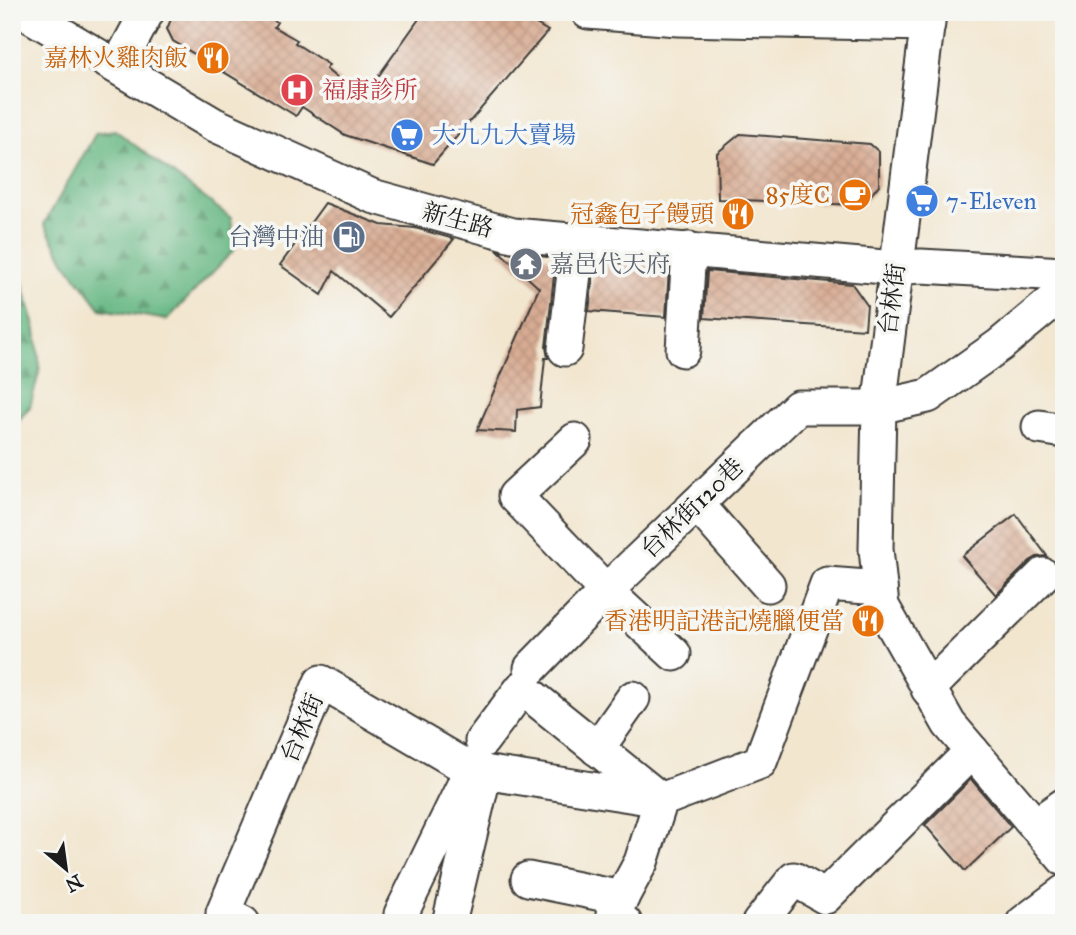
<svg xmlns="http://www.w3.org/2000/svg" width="1076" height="935" viewBox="0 0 1076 935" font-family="'IM FELL Great Primer','Noto Serif TC',serif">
  <defs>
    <pattern id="forest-firs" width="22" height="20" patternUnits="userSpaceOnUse" patternTransform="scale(1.75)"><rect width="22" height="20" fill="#68b884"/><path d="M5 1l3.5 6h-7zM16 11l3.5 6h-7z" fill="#55956b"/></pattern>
    <pattern id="building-cross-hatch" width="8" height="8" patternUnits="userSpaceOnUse" patternTransform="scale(1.75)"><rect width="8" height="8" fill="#d8ac93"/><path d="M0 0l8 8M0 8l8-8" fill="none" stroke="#b9937e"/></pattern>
  </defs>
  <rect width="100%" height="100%" fill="#f6f6f2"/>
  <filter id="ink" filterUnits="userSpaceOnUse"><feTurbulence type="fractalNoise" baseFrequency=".0143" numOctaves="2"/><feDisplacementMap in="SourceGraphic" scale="14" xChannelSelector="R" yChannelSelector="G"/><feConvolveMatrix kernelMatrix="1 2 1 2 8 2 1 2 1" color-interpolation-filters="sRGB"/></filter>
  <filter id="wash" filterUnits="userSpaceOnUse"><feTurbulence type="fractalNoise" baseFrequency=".00686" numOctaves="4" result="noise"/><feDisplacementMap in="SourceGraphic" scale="28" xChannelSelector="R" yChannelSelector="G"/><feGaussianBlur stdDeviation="1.57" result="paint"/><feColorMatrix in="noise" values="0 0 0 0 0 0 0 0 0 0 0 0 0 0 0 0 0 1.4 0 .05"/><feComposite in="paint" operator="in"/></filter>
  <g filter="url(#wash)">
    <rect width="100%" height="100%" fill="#f2e6cf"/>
    <g fill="url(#forest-firs)" stroke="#426a50" stroke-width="2">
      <polygon points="115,130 231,218 235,249 167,320 101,309 65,262 44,224 96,133"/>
      <polygon points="12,239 16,245 22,281 36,330 40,369 30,407 12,428"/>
    </g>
    <g id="blocks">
      <g fill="url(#building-cross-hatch)">
        <polygon points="174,12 261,12 277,22 274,27 297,40 295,43 329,65 326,69 362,99 424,12 460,12 526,18 548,31 433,164 345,135 302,107 296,116 173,41 167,29"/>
        <polygon points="740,134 870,144 879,152 879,185 866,201 855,205 718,199 717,153"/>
        <polygon points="325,203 381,225 415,228 454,239 389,317 334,271 322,295 280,265"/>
        <polygon points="499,251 556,258 546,347 548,358 545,358 540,407 517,410 516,432 477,430 539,288"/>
        <polygon points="595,261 669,268 666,317 589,311"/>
        <polygon points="707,271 852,284 867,305 865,329 704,318"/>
        <polygon points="1016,514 1047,556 1037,557 1030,561 996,595 962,556"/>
        <polygon points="971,779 1011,827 965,871 925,825"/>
      </g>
    </g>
  </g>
  <g filter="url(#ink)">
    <use href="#blocks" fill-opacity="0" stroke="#3c3a37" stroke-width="2"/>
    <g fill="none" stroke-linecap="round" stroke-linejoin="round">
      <defs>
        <g id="minor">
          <polyline points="24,12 213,124 372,196 513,235 896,268 921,266 1064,274"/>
          <polyline points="588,12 678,19 928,24"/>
          <polyline points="929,12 879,407 876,549 882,606 949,724 1064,859"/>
          <polyline points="118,66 147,12"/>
          <polyline points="565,349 578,240"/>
          <polyline points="683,350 689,249"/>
          <polyline points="1039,427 1064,431"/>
          <polyline points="575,440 515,496 606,591 674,654"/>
          <polyline points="697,504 768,585"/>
          <polyline points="531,668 606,591 798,407 879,407 928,396 1000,345 1064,292"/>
          <polyline points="928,689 1043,575"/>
          <polyline points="482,741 522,688 661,800 641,862 613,914 625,923"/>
          <polyline points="597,749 633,698"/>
          <polyline points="1035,825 1064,805"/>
          <polyline points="528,879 622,898"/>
          <polyline points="401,914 471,770 661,800 760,762 827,584 880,588"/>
          <polyline points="243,923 223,913 321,682 471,770"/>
          <polyline points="449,923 485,772"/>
          <polyline points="759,923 794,879 825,897 972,751"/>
          <polyline points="1023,923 1064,892"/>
        </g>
      </defs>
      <use href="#minor" stroke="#3c3a37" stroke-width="37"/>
      <use href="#minor" stroke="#fff" stroke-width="33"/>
    </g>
  </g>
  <defs>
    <symbol id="restaurant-disc" viewBox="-11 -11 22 22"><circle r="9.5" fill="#e8710a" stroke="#f6f6f2"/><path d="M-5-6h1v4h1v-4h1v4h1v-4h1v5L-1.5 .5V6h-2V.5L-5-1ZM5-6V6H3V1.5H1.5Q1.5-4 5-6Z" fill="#fff"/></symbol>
    <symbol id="hospital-disc" viewBox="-11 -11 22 22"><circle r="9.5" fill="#e0444e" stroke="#f6f6f2"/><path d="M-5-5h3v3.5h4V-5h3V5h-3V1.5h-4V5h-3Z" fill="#fff"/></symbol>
    <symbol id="supermarket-disc" viewBox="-11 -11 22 22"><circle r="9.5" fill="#3f7fe0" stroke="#f6f6f2"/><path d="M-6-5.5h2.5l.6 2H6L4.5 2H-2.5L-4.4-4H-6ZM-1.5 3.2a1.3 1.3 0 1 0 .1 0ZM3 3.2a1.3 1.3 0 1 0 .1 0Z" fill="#fff"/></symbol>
    <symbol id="cafe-disc" viewBox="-11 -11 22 22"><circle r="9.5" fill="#e8710a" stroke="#f6f6f2"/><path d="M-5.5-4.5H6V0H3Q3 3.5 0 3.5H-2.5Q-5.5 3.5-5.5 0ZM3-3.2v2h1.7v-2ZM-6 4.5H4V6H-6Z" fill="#fff"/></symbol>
    <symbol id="fuel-disc" viewBox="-11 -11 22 22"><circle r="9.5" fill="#5c6f8a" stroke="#f6f6f2"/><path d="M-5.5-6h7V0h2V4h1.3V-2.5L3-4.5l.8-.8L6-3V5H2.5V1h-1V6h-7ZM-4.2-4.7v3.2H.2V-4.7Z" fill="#fff"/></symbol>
    <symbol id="temple-disc" viewBox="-11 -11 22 22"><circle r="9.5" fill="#6b7280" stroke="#f6f6f2"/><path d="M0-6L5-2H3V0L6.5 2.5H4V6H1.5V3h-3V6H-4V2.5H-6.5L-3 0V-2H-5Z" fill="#fff"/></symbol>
  </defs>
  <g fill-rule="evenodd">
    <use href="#restaurant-disc" x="194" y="39" width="38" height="38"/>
    <use href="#hospital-disc" x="278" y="71" width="38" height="38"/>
    <use href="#supermarket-disc" x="388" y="116" width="38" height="38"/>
    <use href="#cafe-disc" x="836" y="176" width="38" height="38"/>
    <use href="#supermarket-disc" x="903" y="182" width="38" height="38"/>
    <use href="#restaurant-disc" x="719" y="195" width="38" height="38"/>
    <use href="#fuel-disc" x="330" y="218" width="38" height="38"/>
    <use href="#temple-disc" x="507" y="245" width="38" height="38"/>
    <use href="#restaurant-disc" x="849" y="602" width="38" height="38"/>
  </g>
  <g text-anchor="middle" stroke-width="7" stroke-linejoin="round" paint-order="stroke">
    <g font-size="24" fill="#c56008" stroke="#f6f6f2" text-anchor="end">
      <text x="188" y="66">嘉林火雞肉飯</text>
      <text x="830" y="203">85度C</text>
      <text x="714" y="222">冠鑫包子饅頭</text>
      <text x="844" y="629">香港明記港記燒臘便當</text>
    </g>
    <g font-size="24" fill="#be3a42" stroke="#f6f6f2" text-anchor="start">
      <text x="322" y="98">福康診所</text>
    </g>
    <g font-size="24" fill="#366cbe" stroke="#f6f6f2" text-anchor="start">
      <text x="432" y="143">大九九大賣場</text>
      <text x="946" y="209">7-Eleven</text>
    </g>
    <g font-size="24" fill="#1c1c1c" stroke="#f6f6f2">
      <text transform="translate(458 220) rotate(15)" y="8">新生路</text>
      <text transform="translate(892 299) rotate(-83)" y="8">台林街</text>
      <text transform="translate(692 508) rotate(-44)" y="8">台林街120巷</text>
      <text transform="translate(302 728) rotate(-67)" y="8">台林街</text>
    </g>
    <g font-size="24" fill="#4e5e75" stroke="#f6f6f2" text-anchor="end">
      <text x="324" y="245">台灣中油</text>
    </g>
    <g font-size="24" fill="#5b616d" stroke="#f6f6f2" text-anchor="start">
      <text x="550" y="272">嘉邑代天府</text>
    </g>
  </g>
  <rect width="1076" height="935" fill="none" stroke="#f6f6f2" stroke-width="42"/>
  <g transform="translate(66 869) rotate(151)" stroke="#f6f6f2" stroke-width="5" paint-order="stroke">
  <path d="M0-5L12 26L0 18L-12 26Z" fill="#1c1c1c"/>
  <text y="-10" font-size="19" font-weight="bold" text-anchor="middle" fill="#1c1c1c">N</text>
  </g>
</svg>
